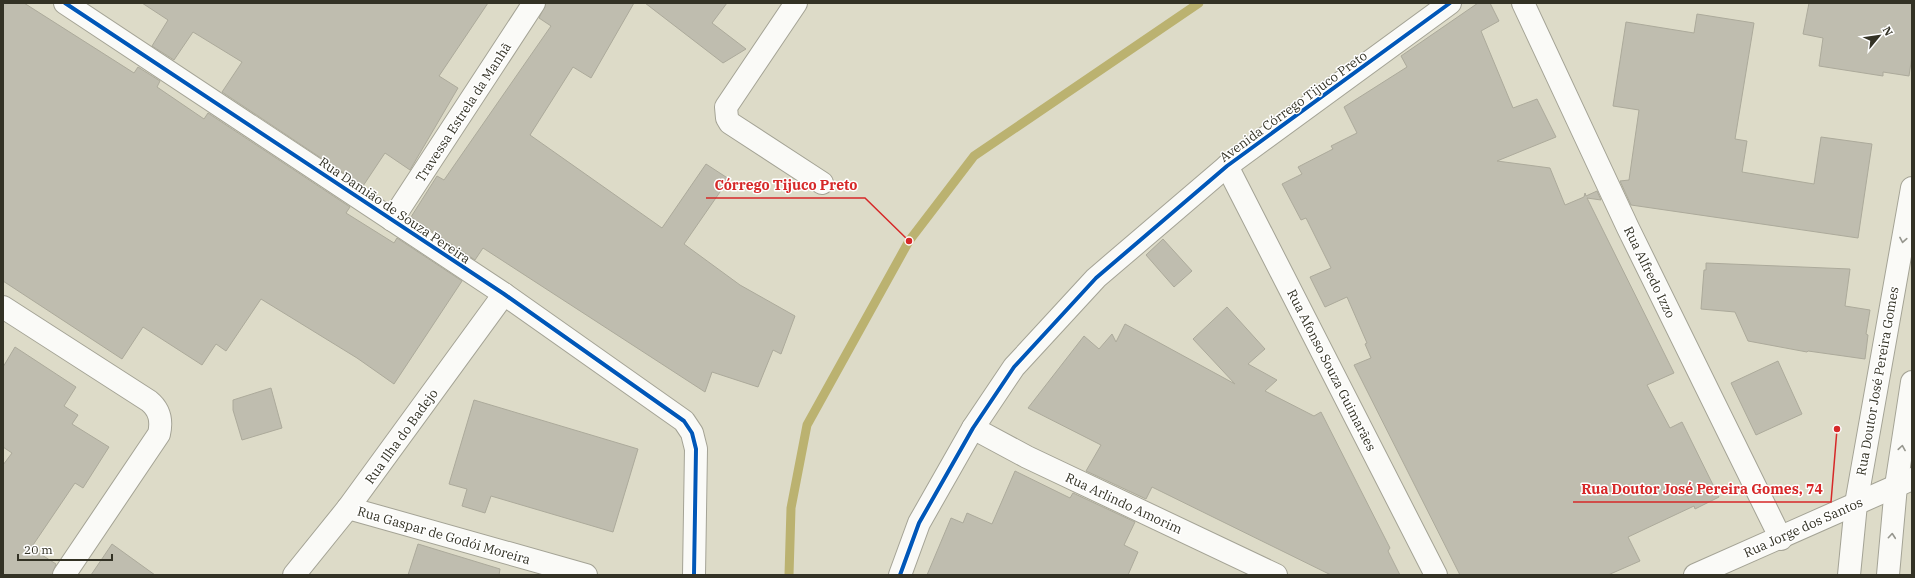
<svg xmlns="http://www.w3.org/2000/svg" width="1915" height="578" viewBox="0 0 1915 578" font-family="'IBM Plex Serif',serif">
  <rect width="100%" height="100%" fill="#dddbc8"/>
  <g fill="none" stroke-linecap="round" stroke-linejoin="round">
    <polyline stroke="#bbb270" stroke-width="9" points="789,575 791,508 807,425 909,241 974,156 1199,3"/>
  </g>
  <g fill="#bfbdaf" stroke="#acaa9b">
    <polygon points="3,3 24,3 134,73 138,67 160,81 157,87 204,119 208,113 350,207 346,213 394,243 397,238 462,281 394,384 357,358 261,299 226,351 216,344 202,365 143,327 122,359 3,281"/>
    <polygon points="142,3 488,3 439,76 458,88 410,170 385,153 363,186 222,92 242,62 193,32 174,60 152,46 168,20"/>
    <polygon points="546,3 634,3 591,78 573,67 530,135 662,228 706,164 729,179 684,244 740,285 795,316 781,354 773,350 758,387 712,372 705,392 483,248 475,260 411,217 437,176 444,180 551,26 539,18"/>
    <polygon points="645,3 727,3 712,23 746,49 723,63"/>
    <polygon points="1478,3 1490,3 1499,21 1481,31 1513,108 1537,99 1556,137 1497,161 1550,168 1565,205 1584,197 1585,193 1586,196 1597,191 1601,200 1587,198 1674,373 1647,385 1670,428 1682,422 1719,497 1695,509 1694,506 1628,537 1640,561 1608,575 1460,575 1354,365 1371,358 1365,344 1367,343 1347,297 1325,307 1310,277 1331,268 1306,218 1301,220 1282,184 1302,174 1298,167 1333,149 1331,146 1357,133 1344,107 1407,67 1401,56"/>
    <polygon points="1809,3 1912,3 1912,56 1909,76 1883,72 1883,76 1819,66 1823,38 1803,34"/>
    <polygon points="1697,14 1754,23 1735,139 1747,141 1742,172 1814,184 1821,137 1872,144 1858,238 1631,205 1620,181 1629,180 1639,110 1613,106 1626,22 1694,33"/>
    <polygon points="1163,239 1192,271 1174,287 1146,255"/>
    <polygon points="1706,263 1850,269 1845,306 1870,310 1866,334 1868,335 1865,359 1808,351 1807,352 1748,341 1735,312 1701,309 1704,270 1706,270"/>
    <polygon points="1227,307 1265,349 1248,364 1277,380 1265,391 1314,416 1321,412 1390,548 1388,551 1400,575 1331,575 1152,487 1146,499 1086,471 1101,445 1028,408 1084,336 1099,349 1112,334 1116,342 1125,324 1235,384 1193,339"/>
    <polygon points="15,347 76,387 64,406 78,415 72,424 109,447 83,488 75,483 31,548 56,564 52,575 3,575 3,465 12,453 3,447 3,367"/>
    <polygon points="1778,361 1802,414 1756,435 1731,383"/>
    <polygon points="271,388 282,428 242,440 233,410 233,400"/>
    <polygon points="474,400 638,449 613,532 491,496 485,513 462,506 467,489 449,484"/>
    <polygon points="1015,471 1070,498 1073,493 1135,522 1124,545 1138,552 1128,575 927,575 951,518 963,523 967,513 992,524"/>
    <polygon points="112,544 155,575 91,575"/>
    <polygon points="418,544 500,569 499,575 408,575"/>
  </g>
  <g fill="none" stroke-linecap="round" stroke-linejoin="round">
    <defs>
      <g id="street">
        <polyline points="65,3 504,294 684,421 692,433 696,449 694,575"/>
        <polyline points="796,3 726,107 727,118 730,123 822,183"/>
        <polyline points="1523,3 1628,228 1781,539"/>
        <polyline points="1227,166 1436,575"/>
        <polyline points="392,220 534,3"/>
        <path d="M 3,307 L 149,401 C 160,410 162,421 159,434 L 64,575"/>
        <polyline points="973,428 1027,457 1276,575"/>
        <polyline points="348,508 586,575"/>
        <polyline points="294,575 348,508 504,294"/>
        <polyline points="900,575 919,523 973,428 1014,367 1096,278 1227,166 1450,3"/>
        <polyline points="1695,575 1912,479"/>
      </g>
      <g id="secondary">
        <polyline points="1849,575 1856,504 1912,188"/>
        <polyline points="1888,575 1896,486 1912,382"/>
      </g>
    </defs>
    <use href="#street" stroke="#a4a395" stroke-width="24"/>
    <use href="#secondary" stroke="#a4a395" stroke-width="24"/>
    <use href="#street" stroke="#fafaf7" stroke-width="22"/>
    <use href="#secondary" stroke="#fafaf7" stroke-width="22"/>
    <defs>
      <g id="cycleway">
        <polyline points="65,3 504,294 684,421 692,433 696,449 694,575"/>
        <polyline points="900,575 919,523 973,428 1014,367 1096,278 1227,166 1450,3"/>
      </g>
    </defs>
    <use href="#cycleway" stroke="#fff" stroke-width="6"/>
    <use href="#cycleway" stroke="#0057b8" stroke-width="4"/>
  </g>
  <defs><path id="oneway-chevron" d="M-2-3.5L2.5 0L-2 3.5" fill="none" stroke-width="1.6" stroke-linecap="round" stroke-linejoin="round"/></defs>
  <g stroke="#96968e">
    <use href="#oneway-chevron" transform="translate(1903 240) rotate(100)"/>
    <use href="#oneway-chevron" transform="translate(1902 448) rotate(-81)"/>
    <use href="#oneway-chevron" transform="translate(1892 536) rotate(-85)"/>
  </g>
  <g text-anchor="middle" stroke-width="3" stroke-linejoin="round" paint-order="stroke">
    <g font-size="13" fill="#333225" stroke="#fff">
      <text transform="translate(1293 106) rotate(-36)" y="5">Avenida Córrego Tijuco Preto</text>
      <text transform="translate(463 112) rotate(-57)" y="5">Travessa Estrela da Manhã</text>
      <text transform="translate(395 210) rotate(34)" y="5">Rua Damião de Souza Pereira</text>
      <text transform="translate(1650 272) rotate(64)" y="5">Rua Alfredo Izzo</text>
      <text transform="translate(1332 370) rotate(63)" y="5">Rua Afonso Souza Guimarães</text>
      <text transform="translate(1877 381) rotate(-80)" y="5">Rua Doutor José Pereira Gomes</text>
      <text transform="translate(401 436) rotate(-54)" y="5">Rua Ilha do Badejo</text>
      <text transform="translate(1124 503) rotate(25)" y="5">Rua Arlindo Amorim</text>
      <text transform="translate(1803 527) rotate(-24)" y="5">Rua Jorge dos Santos</text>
      <text transform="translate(444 535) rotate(16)" y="5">Rua Gaspar de Godói Moreira</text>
    </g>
  </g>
  <path fill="none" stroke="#d62828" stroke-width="1.5" d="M909 241L865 198H706M1837 429L1831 502H1573"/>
  <g fill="#d62828" stroke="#fff" stroke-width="1.5">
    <circle cx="909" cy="241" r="4"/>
    <circle cx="1837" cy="429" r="4"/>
  </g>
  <g font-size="14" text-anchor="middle" font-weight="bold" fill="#d62828" stroke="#fff" stroke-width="3" stroke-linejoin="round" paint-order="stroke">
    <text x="786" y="190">Córrego Tijuco Preto</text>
    <text x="1702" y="494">Rua Doutor José Pereira Gomes, 74</text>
  </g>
  <rect width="1915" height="578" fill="none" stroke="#333225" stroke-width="8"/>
  <g transform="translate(1879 36) rotate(61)" stroke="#ffffff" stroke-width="3" paint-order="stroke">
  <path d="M0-3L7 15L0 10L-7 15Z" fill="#333225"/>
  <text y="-6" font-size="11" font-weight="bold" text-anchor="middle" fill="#333225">N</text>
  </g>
  <path d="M18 554v6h94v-6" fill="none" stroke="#333225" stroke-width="2"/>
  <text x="24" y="554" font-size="12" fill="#333225" stroke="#ffffff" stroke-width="3" paint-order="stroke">20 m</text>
</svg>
